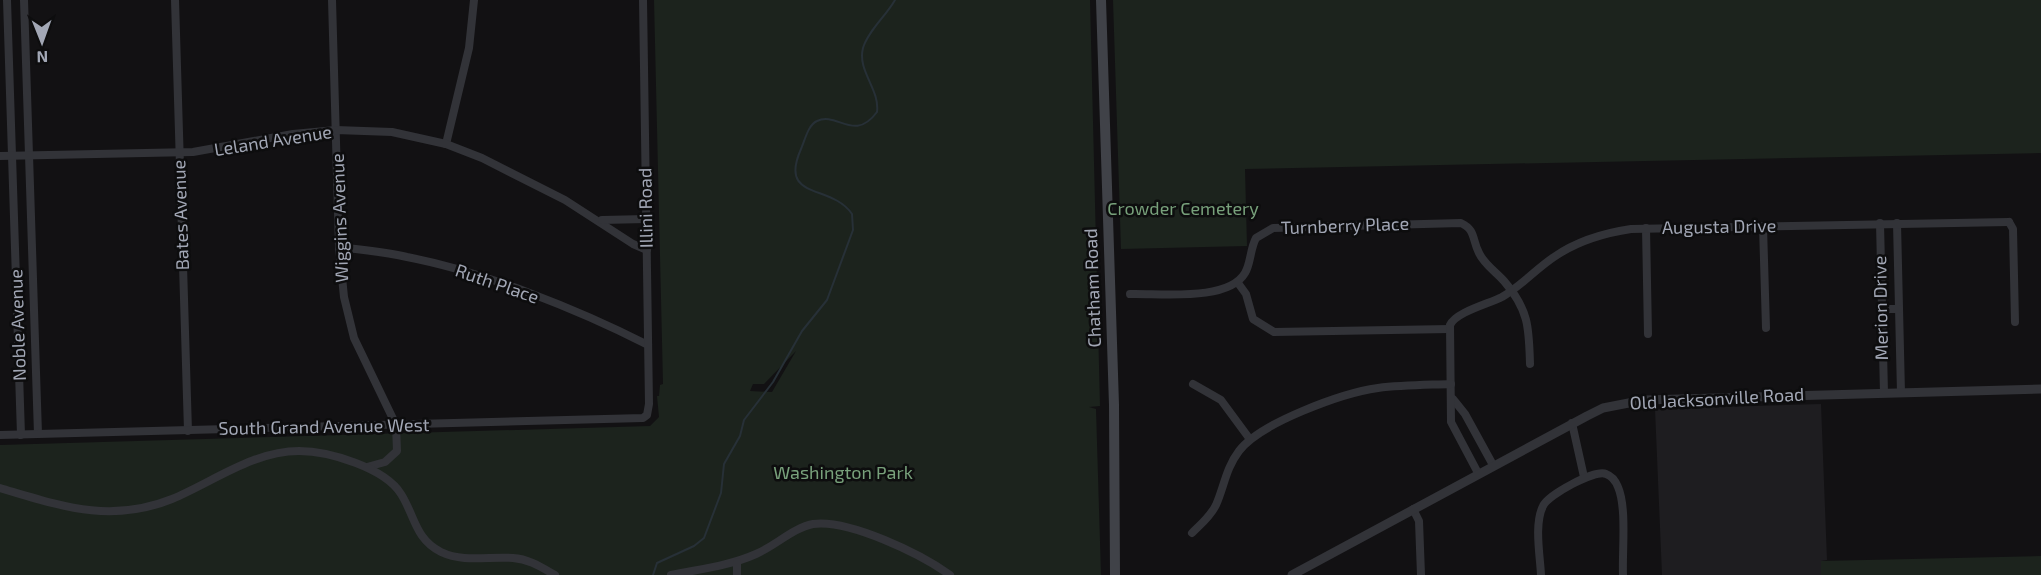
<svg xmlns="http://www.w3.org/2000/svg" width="2041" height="575" viewBox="0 0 2041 575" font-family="'Exo 2',sans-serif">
  <rect width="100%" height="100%" fill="#121113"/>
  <polygon fill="#1e1d20" points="1821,404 1827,560 1821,561 1821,575 1662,575 1655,409"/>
  <g fill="#1c231d" fill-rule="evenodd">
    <path d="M 654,0 L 1090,0 L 1100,406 L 1089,407 L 1096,409 L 1101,575 L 0,575 L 0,445 L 650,426 L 659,417 L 657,396 L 659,396 L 660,385 L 663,384 ZM 796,351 L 772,392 L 750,391 L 753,384 L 764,384 Z"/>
    <polygon points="1113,0 2041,0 2041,153 1245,169 1247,246 1121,249"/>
    <polygon points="2041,556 2041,575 1821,575 1821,561"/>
  </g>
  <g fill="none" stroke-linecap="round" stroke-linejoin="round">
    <path stroke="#273037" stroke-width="2" d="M 653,575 L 657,563 L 694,546 L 704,538 L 721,493 L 724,464 L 740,436 L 744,420 L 773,382 L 802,331 L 827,300 L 853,230 L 852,214 C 831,183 778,201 801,149 C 805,140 808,125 817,121 C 837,111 854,143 877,112 C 880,89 857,71 863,48 C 868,31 886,16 895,0"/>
    <g stroke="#323338" stroke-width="8">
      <polyline points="7,0 21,435"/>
      <polyline points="24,0 38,434"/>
      <polyline points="175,0 188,431"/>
      <polyline points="332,0 339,247 344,297 354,338 396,425 397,451 385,462 367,467"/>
      <polyline points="446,144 469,48 474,0"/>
      <polyline points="0,156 193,152 293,134 336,130 392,132 446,144 482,158 565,200 633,244 647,250"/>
      <polyline points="602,220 646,219"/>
      <polyline points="2009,222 2013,229 2015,322"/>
      <polyline points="1880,223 1884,393"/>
      <polyline points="1897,223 1901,393"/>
      <polyline points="1763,226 1766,328"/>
      <polyline points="1646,228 1648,334"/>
      <path d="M 339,247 C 362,250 385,252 407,257 C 485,272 577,309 648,345"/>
      <polyline points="1238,283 1246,294 1253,319 1274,332 1450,329"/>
      <path d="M 1130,294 C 1160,293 1228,302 1245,273 C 1251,263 1250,249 1256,238 L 1273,228 L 1461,223 C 1476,230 1472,240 1479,253 C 1484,264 1496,272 1504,281 C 1529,310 1529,328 1530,364"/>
      <polyline points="1881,309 1899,309"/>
      <polyline points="1193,384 1221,400 1249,438"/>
      <polyline points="1453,399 1465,414 1493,465"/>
      <polyline points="1572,423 1584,477"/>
      <polyline points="0,435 643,418 647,415 649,404 643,0"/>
      <path d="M 1478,473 L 1451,422 L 1450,325 C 1456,312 1488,304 1502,297 C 1521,286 1536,269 1554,257 C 1577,241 1604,233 1631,229 L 2009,222"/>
      <path d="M 0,488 C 61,506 110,524 172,499 C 213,482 253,451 299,451 C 329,451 385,468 401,494 C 415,516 415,539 441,552 C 464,563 489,556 513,558 C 529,559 541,567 555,575"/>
      <polyline points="1413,509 1419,521 1421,575"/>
      <path d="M 1192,533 C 1201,524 1210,517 1216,505 C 1224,487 1226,468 1239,451 C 1260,423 1342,393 1378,388 C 1402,385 1426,385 1451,384"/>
      <path d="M 671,575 C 700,569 729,566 756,554 C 775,546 793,528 813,524 C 849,519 921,554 950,575"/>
      <polyline points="737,575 737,562"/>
      <path d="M 1541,575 C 1540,555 1534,524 1543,506 C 1548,495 1595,469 1606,474 C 1612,476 1616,482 1618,487 C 1627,508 1622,551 1623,575"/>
    </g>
    <polyline stroke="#323338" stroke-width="9" points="1292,575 1587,416 1603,408 1644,400 2041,389"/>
    <polyline stroke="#404248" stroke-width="10" points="1101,0 1114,405 1115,575"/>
  </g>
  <g text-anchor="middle" stroke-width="5" stroke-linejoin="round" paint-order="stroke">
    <g font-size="18" fill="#a2a7b5" stroke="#0d0d0e">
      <text transform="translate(273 141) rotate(-9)" y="6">Leland Avenue</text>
      <text transform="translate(646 208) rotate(-91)" y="6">Illini Road</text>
      <text transform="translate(181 215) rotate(-92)" y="6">Bates Avenue</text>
      <text transform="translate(340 218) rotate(-92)" y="6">Wiggins Avenue</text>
      <text transform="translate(1345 226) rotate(-2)" y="6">Turnberry Place</text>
      <text transform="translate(1719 227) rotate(-1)" y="6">Augusta Drive</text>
      <text transform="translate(497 284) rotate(19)" y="6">Ruth Place</text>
      <text transform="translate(1093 288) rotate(-92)" y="6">Chatham Road</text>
      <text transform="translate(1881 308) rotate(-91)" y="6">Merion Drive</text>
      <text transform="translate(18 325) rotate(-92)" y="6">Noble Avenue</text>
      <text transform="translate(1717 399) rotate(-3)" y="6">Old Jacksonville Road</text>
      <text transform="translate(324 427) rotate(-1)" y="6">South Grand Avenue West</text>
    </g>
    <g font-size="18" fill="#78a17b" stroke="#0d0d0e">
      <text x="1183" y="215">Crowder Cemetery</text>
      <text x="843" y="479">Washington Park</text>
    </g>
  </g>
  <g transform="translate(42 42) rotate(179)" stroke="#0d0d0e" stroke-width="4.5" paint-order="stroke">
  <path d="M0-4.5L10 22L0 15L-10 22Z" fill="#a2a7b5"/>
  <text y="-9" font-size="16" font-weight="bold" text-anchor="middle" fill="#a2a7b5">N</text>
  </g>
</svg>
